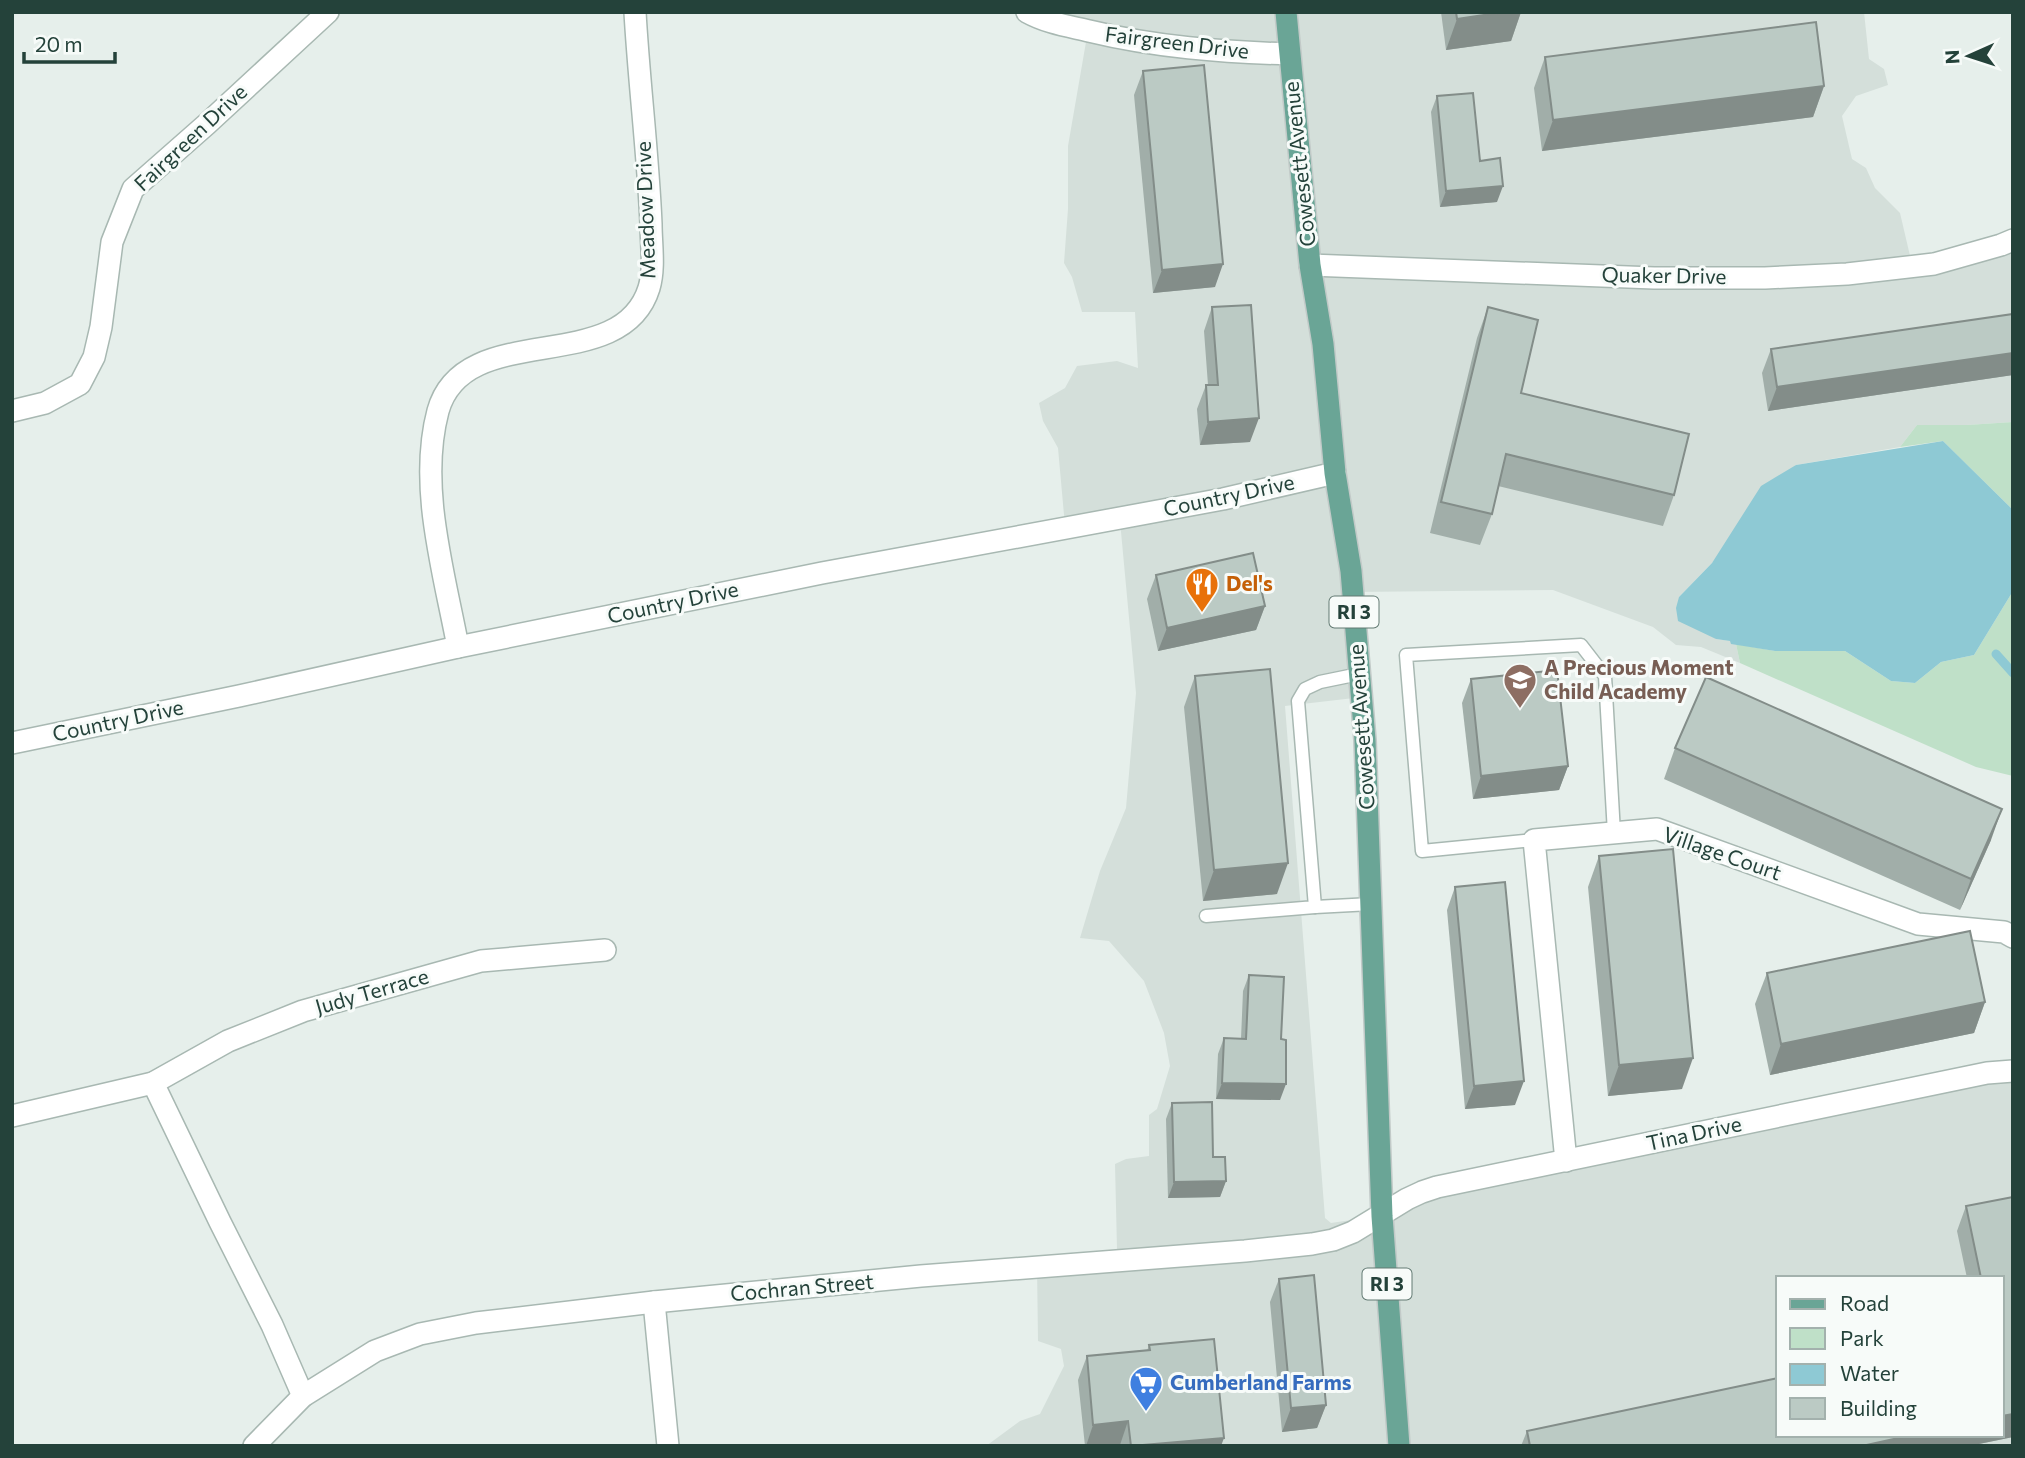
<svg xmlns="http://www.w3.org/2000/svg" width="2025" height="1458" viewBox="0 0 2025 1458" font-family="Commissioner,sans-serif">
  <rect width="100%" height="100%" fill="#e6efeb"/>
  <path fill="#d4dfda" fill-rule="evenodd" d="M 1024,12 L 1864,12 L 1869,59 L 1884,69 L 1888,85 L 1856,96 L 1842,116 L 1852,159 L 1866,168 L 1875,188 L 1900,213 L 1911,260 L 2013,240 L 2013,422 L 1967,425 L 1917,425 L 1900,447 L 1796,465 L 1712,563 L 1679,597 L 1716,639 L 1731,641 L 1736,644 L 1740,663 L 1701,647 L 1676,645 L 1653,627 L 1553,590 L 1352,592 L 1354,698 L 1285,706 L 1325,1218 L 1331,1223 L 1392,1214 L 1397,1193 L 2013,1075 L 2013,1446 L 986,1446 L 1020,1421 L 1040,1414 L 1064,1366 L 1061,1349 L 1038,1341 L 1037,1265 L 1113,1253 L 1117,1249 L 1115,1164 L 1126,1159 L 1149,1156 L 1149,1115 L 1157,1109 L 1170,1066 L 1164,1033 L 1144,981 L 1109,941 L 1080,938 L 1100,871 L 1126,808 L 1136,693 L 1120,521 L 1065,526 L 1058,448 L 1043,421 L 1039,403 L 1065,388 L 1077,366 L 1117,361 L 1138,368 L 1135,312 L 1082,312 L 1072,277 L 1064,263 L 1068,209 L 1068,146 L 1086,42 L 1090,37 ZM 1778,1278 L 2002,1278 L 2002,1435 L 1778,1435 Z"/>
  <g fill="#bfe0c8">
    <polygon points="2013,422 2013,523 2011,508 1943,441 1900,447 1917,425 1967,425"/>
    <polygon points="2013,591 2013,776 1976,767 1740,663 1736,644 1775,651 1845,651 1891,681 1915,683 1941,662 1974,655"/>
  </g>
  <polygon fill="#8ec9d4" points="1943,441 2011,508 2013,523 2013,591 1974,655 1941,662 1915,683 1891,681 1845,651 1775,651 1731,644 1730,641 1716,639 1678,621 1676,608 1679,597 1712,563 1761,486 1796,465"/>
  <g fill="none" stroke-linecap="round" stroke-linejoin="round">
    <polyline stroke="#8ec9d4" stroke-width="9" points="1996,654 2013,673"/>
    <defs>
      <g id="service">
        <polyline points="1534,840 1422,851 1406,655 1581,645 1605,676 1614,833"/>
        <polyline points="1315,907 1371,904"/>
        <polyline points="1206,916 1315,907 1298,701 1305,689 1320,682 1359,674"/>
      </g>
      <g id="minor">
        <path d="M 1027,12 C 1047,23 1068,26 1089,31 C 1155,47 1222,52 1289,54"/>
        <polyline points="1310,265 1654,278 1765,278 1847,274 1934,264 2001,245 2013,240"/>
        <polyline points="12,411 45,403 80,384 94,357 101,327 112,242 133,189 208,123 328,12"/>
        <path d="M 458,647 C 444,572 418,486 438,411 C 464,317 621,379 649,288 C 655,268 651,244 651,224 C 648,153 639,83 635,12"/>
        <polyline points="12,743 239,696 458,647 822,573 1223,499 1335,473"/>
        <polyline points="153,1083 220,1222 272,1325 303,1396"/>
        <polyline points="12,1116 153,1083 228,1041 303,1011 481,961 605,950"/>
        <polyline points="1566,1161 1534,840 1657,829 1918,924 2004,932 2013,937"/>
        <polyline points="654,1302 668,1446"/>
        <polyline points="254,1446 303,1396 375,1351 420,1334 476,1323 654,1302 921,1276 1245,1251 1312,1244 1333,1240 1353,1232 1407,1199 1422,1192 1437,1187 1987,1073 2013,1071"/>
      </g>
      <polyline id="primary" points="1286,12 1310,265 1323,344 1335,473 1351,571 1365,740 1382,1216 1399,1446"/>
    </defs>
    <use href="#service" stroke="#a8b8b2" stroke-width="15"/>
    <use href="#minor" stroke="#a8b8b2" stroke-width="24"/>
    <use href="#primary" stroke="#c2cac8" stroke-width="24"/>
    <use href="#service" stroke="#fff" stroke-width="12"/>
    <use href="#minor" stroke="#fff" stroke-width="21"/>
    <use href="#primary" stroke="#6aa596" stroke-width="21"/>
  </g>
  <g fill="#a1aea9">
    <polygon points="1441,12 1521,12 1511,41 1446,50"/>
    <polygon points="1545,57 1824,86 1813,117 1542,151 1534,88"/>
    <polygon points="1143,71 1215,287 1153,293 1134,95"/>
    <polygon points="1437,96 1480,161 1497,202 1440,207 1431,112"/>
    <polygon points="1212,307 1250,442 1200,445 1197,409 1206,385 1208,385 1204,331"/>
    <polygon points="1488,307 1521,393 1674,495 1663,526 1498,486 1492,514 1480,545 1430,533 1477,338"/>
    <polygon points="2013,314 2013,375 1768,411 1762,373 1771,349"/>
    <polygon points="1156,575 1265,606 1256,630 1158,651 1147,599"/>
    <polygon points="1195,676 1277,894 1203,901 1184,707"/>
    <polygon points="1471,679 1568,766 1559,790 1473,799 1462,703"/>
    <polygon points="1675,748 1991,840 1960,910 1664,779"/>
    <polygon points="1599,856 1682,1089 1608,1096 1588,887"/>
    <polygon points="1455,887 1515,1105 1465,1109 1447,910"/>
    <polygon points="1767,973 1985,1002 1974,1033 1770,1075 1755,1004"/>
    <polygon points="1249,975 1280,1100 1216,1099 1218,1054 1224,1038 1241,1039 1243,991"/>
    <polygon points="1172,1103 1213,1157 1226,1181 1220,1197 1168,1198 1166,1119"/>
    <polygon points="2013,1197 2013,1437 1969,1446 1521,1446 1527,1431 2002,1435 2002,1278 1967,1278 1957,1231 1966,1206"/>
    <polygon points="1279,1279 1326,1405 1317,1428 1282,1432 1270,1302"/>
    <polygon points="1149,1345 1221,1446 1085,1446 1078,1380 1087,1356 1147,1351"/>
  </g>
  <g fill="#838d89">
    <polygon points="1504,12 1521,12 1511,41 1446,50 1457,19"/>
    <polygon points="1824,86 1813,117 1542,151 1553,120"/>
    <polygon points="1503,186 1497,202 1440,207 1446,191"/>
    <polygon points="1223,264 1215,287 1153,293 1162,270"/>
    <polygon points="2013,353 2013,375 1768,411 1777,387"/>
    <polygon points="1259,418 1250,442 1200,445 1208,422"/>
    <polygon points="1265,606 1256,630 1158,651 1167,628"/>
    <polygon points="1568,766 1559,790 1473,799 1481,776"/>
    <polygon points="2002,809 1991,840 1960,910 1971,879"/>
    <polygon points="1288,863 1277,894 1203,901 1214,870"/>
    <polygon points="1985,1002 1974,1033 1770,1075 1781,1044"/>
    <polygon points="1693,1058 1682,1089 1608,1096 1619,1065"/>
    <polygon points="1524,1081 1515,1105 1465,1109 1474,1086"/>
    <polygon points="1222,1083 1286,1084 1280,1100 1216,1099"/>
    <polygon points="1226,1181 1220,1197 1168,1198 1174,1182"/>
    <polygon points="1326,1405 1317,1428 1282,1432 1291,1408"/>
    <polygon points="2013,1414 2013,1437 1969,1446 1862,1446 1912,1435 2002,1435 2002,1416"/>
    <polygon points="1128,1421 1120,1445 1086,1446 1093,1425"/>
    <polygon points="1224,1438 1221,1446 1140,1446"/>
  </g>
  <g fill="#bbcac4" stroke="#838d89" stroke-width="2">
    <polygon points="1456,12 1504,12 1457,19"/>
    <polygon points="1816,22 1824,86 1553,120 1545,57"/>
    <polygon points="1204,65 1223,264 1162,270 1143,71"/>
    <polygon points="1473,93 1480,161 1500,158 1503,186 1446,191 1437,96"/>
    <polygon points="1251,305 1259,418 1208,422 1206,385 1218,385 1212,307"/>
    <polygon points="1488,307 1538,320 1521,393 1689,434 1674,495 1506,454 1492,514 1441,502"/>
    <polygon points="2013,314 2013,353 1777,387 1771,349"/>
    <polygon points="1253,553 1265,606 1167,628 1156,575"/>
    <polygon points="1270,669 1288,863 1214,870 1195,676"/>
    <polygon points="1557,670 1568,766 1481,776 1471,679"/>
    <polygon points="1706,677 2002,809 1971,879 1675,748"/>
    <polygon points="1673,849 1693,1058 1619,1065 1599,856"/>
    <polygon points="1505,882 1524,1081 1474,1086 1455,887"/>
    <polygon points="1970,931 1985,1002 1781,1044 1767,973"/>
    <polygon points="1249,975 1284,977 1281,1039 1286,1040 1286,1084 1222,1083 1224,1038 1246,1039"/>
    <polygon points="1212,1102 1213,1157 1225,1157 1226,1181 1174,1182 1172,1103"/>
    <polygon points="2013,1197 2013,1414 2002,1416 2002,1278 1981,1278 1966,1206"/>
    <polygon points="1314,1275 1326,1405 1291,1408 1279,1279"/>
    <polygon points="1214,1339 1224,1438 1131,1446 1128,1421 1093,1425 1087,1356 1150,1350 1149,1345"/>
    <polygon points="1778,1378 1778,1435 1912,1435 1862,1446 1530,1446 1527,1431"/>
  </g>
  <defs>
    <symbol id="restaurant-pin" viewBox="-11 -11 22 30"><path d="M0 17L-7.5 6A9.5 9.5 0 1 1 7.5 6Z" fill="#e8710a" stroke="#f7fbf9"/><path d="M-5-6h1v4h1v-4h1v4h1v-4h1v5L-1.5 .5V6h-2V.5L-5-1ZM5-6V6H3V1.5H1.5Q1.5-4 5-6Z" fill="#fff"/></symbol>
    <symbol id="school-pin" viewBox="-11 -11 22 30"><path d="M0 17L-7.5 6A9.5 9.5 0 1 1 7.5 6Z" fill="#8d6e63" stroke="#f7fbf9"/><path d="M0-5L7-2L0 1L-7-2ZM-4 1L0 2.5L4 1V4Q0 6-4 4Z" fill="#fff"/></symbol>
    <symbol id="supermarket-pin" viewBox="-11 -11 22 30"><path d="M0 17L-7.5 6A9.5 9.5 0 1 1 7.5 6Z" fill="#3f7fe0" stroke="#f7fbf9"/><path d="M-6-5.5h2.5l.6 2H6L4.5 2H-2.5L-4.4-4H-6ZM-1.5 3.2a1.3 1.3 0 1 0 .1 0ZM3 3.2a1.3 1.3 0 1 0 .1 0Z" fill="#fff"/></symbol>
  </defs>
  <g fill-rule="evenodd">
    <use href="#restaurant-pin" x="1183" y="565" width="38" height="52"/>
    <use href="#school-pin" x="1501" y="661" width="38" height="52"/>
    <use href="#supermarket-pin" x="1127" y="1364" width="38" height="52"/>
  </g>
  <g text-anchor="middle" stroke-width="6" stroke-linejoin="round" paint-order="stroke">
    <g fill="#f7fbf9" stroke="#637a73" stroke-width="2">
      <rect x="1329.5" y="596.5" width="49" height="31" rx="5"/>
      <rect x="1362.5" y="1268.5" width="49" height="31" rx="5"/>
    </g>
    <g font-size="19" font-weight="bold" fill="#24423a">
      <text x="1354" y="619">RI 3</text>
      <text x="1387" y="1291">RI 3</text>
    </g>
    <g font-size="21" fill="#24423a" stroke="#f7fbf9">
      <text transform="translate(1177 43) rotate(7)" y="7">Fairgreen Drive</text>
      <text transform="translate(191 138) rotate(-43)" y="7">Fairgreen Drive</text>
      <text transform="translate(1300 164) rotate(-96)" y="7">Cowesett Avenue</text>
      <text transform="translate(646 210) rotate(-92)" y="7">Meadow Drive</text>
      <text transform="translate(1664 276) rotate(1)" y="7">Quaker Drive</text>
      <text transform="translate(1229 496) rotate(-12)" y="7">Country Drive</text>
      <text transform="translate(673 603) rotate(-12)" y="7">Country Drive</text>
      <text transform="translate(118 721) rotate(-12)" y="7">Country Drive</text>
      <text transform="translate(1362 727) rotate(-94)" y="7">Cowesett Avenue</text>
      <text transform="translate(1722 854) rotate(19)" y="7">Village Court</text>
      <text transform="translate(372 992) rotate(-16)" y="7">Judy Terrace</text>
      <text transform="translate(1694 1134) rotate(-12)" y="7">Tina Drive</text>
      <text transform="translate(802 1288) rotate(-5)" y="7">Cochran Street</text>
    </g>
    <g font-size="21" font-weight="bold" fill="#c56008" stroke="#f7fbf9" text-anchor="start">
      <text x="1226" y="591">Del's</text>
    </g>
    <g font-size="21" font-weight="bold" fill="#785e54" stroke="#f7fbf9" text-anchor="start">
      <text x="1544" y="675">A Precious Moment<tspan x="1544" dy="24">Child Academy</tspan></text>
    </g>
    <g font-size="21" font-weight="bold" fill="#366cbe" stroke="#f7fbf9" text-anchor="start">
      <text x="1170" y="1390">Cumberland Farms</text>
    </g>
  </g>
  <rect width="2025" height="1458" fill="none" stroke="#24423a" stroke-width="28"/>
  <rect x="1776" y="1276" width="228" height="161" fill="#f7fbf9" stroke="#a3b1ad" stroke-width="2"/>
  <rect x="1790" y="1299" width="35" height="10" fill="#6aa596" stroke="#a3b1ad" stroke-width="2"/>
  <text x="1840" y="1311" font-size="21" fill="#24423a">Road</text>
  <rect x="1790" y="1328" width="35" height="21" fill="#bfe0c8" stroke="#a3b1ad" stroke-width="2"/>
  <text x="1840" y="1346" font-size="21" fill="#24423a">Park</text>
  <rect x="1790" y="1364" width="35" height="21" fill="#8ec9d4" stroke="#a3b1ad" stroke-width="2"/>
  <text x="1840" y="1381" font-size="21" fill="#24423a">Water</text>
  <rect x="1790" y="1398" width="35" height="21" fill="#bbcac4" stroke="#a3b1ad" stroke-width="2"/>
  <text x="1840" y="1416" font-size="21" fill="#24423a">Building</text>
  <g transform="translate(1969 56) rotate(267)" stroke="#f7fbf9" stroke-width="5" paint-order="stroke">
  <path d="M0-5L12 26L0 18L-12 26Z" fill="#24423a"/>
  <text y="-10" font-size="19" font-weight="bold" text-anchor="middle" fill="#24423a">N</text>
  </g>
  <path d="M24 52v10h91v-10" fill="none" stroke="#24423a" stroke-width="3.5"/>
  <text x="35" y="52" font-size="21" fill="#24423a" stroke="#f7fbf9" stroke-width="5" paint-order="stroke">20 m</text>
</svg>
